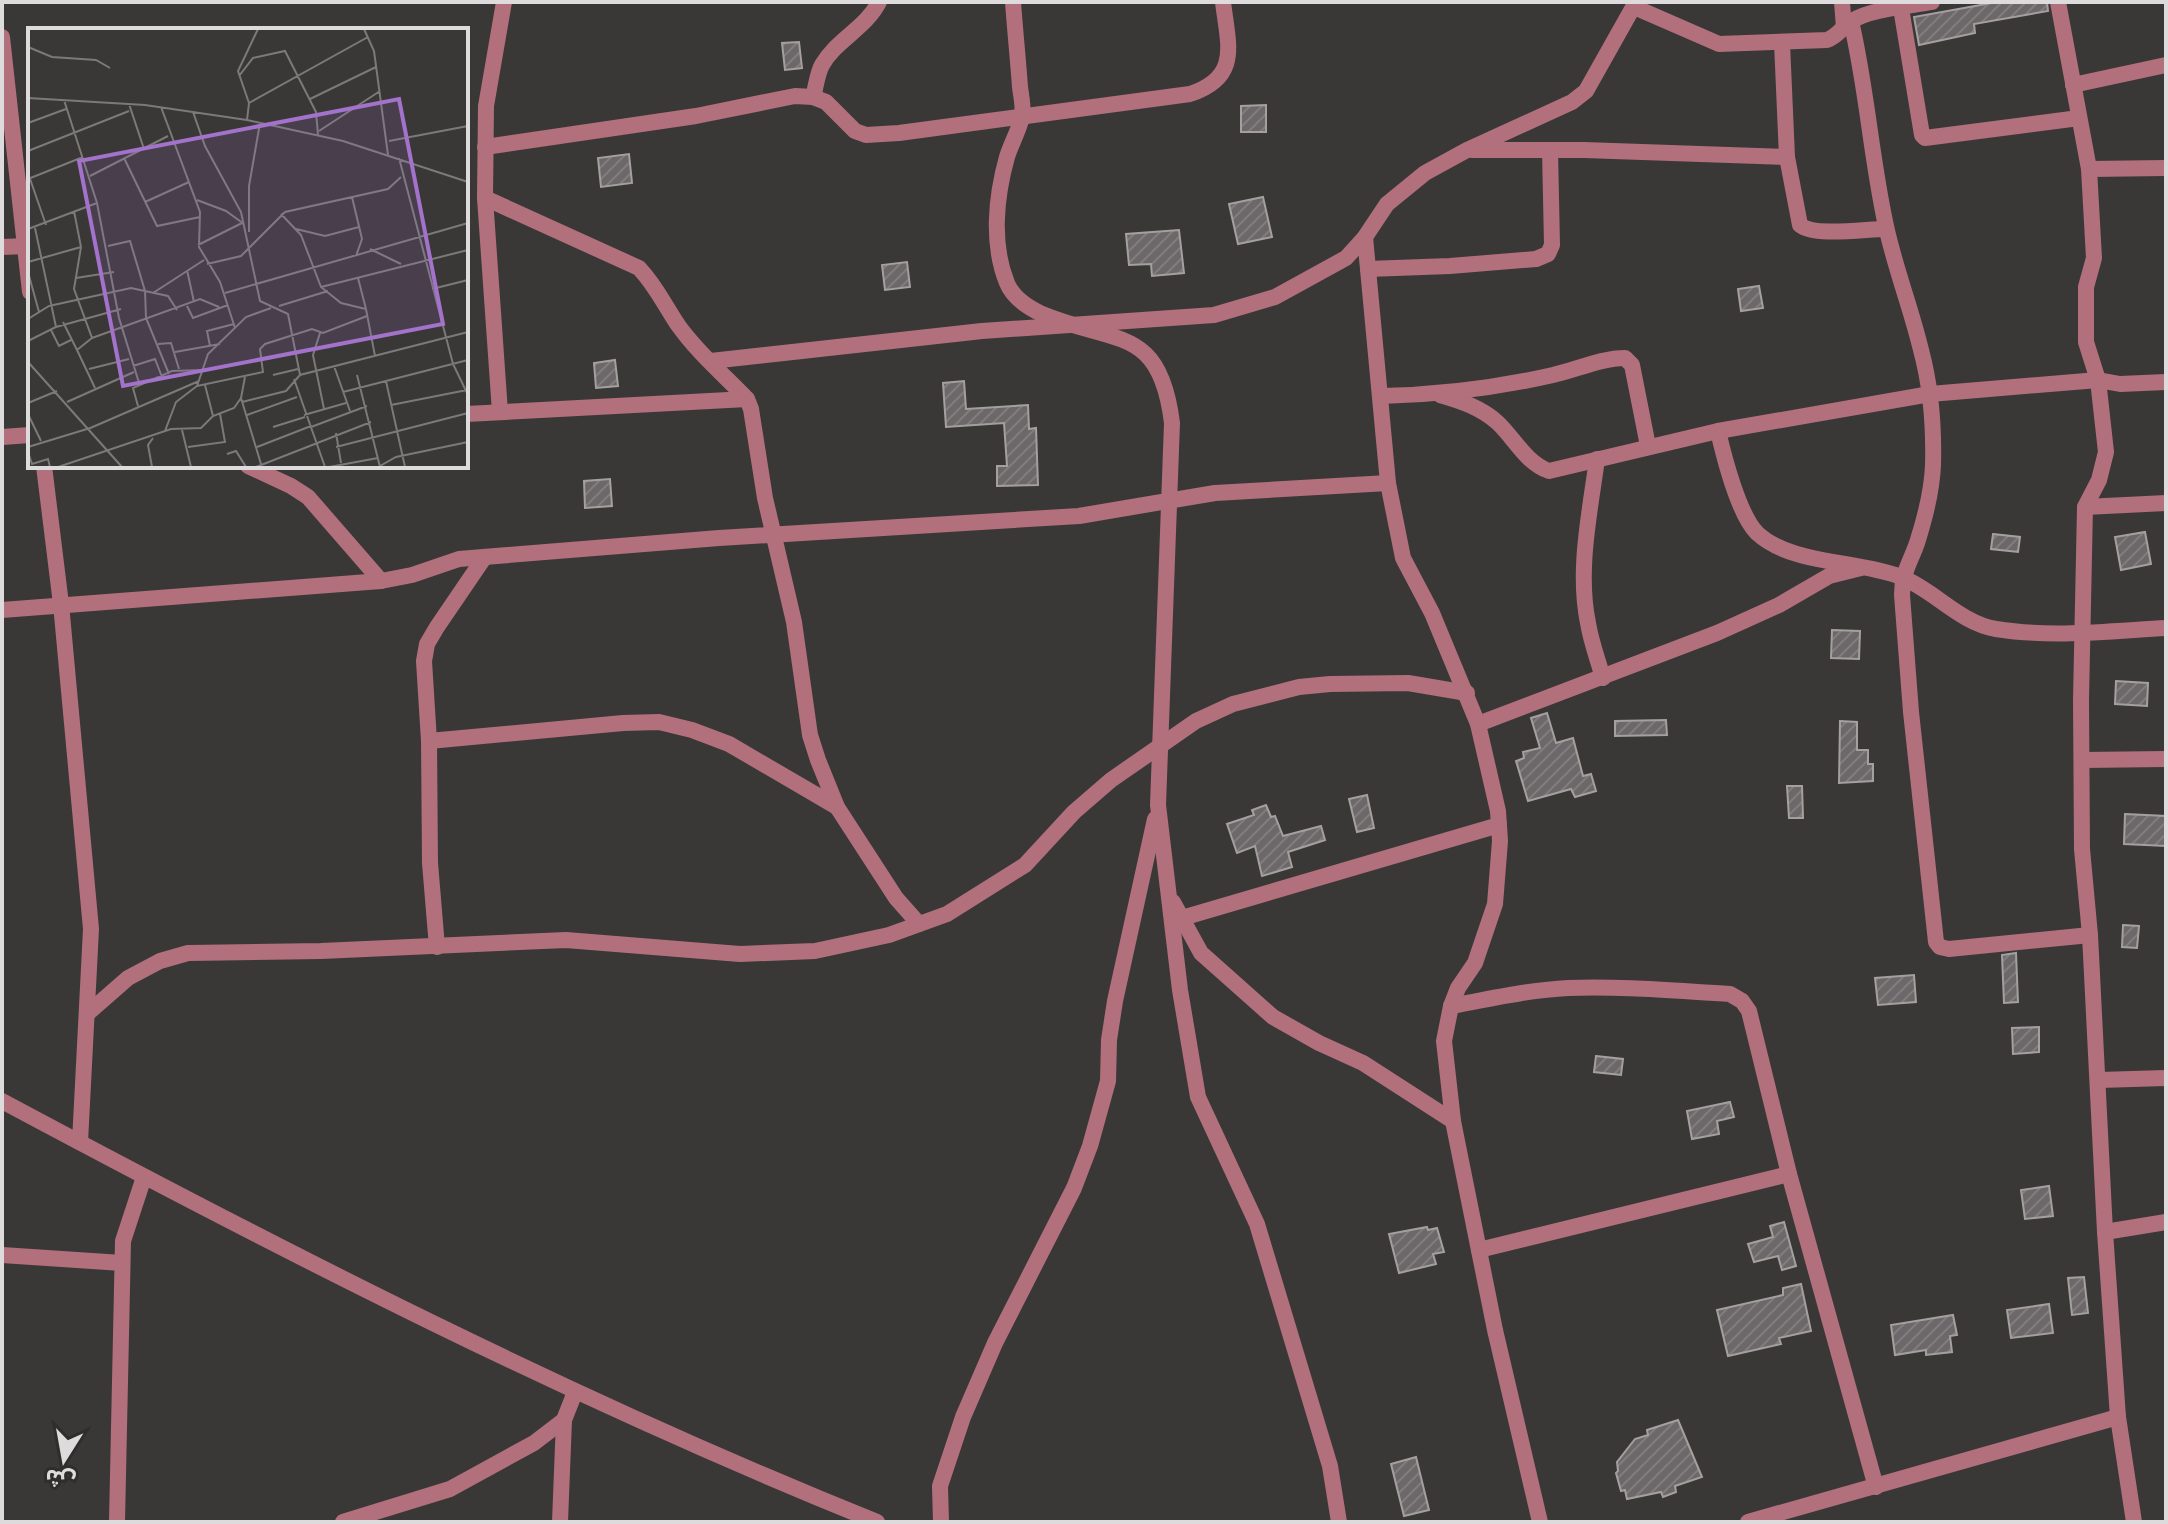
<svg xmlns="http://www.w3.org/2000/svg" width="2168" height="1524" viewBox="0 0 2168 1524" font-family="Roboto,'Noto Sans Arabic',sans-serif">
  <defs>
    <pattern id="building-hatch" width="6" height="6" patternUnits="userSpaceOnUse" patternTransform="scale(2)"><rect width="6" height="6" fill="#6c6869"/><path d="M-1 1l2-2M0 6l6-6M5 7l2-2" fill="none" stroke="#817d7e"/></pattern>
  </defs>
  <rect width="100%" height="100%" fill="#3a3737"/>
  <g fill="url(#building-hatch)" stroke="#a4a0a0" stroke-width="2">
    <polygon points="1997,2 2047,2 2048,11 1974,24 1975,33 1919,45 1914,17"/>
    <polygon points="799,42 802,68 785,70 782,43"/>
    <polygon points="1266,105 1266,132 1241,132 1241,106"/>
    <polygon points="629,154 632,183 601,187 598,158"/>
    <polygon points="1263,197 1272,237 1238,244 1229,204"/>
    <polygon points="1179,230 1184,273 1152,276 1151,264 1129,265 1126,234"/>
    <polygon points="907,262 910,287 885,290 882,265"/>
    <polygon points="1759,286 1763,308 1741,311 1738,289"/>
    <polygon points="615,360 618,386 596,388 594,363"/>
    <polygon points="964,381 966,409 1028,405 1029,429 1036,428 1038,485 997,486 997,466 1007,466 1004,423 946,427 943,383"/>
    <polygon points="610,479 612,506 585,508 584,481"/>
    <polygon points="2145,532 2151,564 2121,570 2115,537"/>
    <polygon points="1993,534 2020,537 2018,552 1991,549"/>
    <polygon points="1832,630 1860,631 1859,659 1831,658"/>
    <polygon points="2116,681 2148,683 2147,706 2115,704"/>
    <polygon points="1547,713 1556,743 1573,738 1583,776 1591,774 1596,791 1575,797 1571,789 1528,801 1516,761 1524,758 1523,752 1540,748 1531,718"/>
    <polygon points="1666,720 1667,735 1615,736 1615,721"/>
    <polygon points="1840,721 1857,722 1857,750 1868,750 1868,764 1873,764 1873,781 1839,783"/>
    <polygon points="1787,786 1802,786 1803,818 1789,818"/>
    <polygon points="1367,795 1374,828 1357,832 1349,799"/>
    <polygon points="1266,805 1271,817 1275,816 1283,836 1321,826 1325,840 1288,852 1292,867 1262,876 1255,846 1237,853 1227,824 1254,815 1252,810"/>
    <polygon points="2125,814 2166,816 2166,846 2124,844"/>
    <polygon points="2123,925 2139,926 2137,948 2122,947"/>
    <polygon points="2016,953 2018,1002 2004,1003 2002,955"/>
    <polygon points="1914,975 1916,1002 1878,1005 1875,978"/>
    <polygon points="2039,1027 2039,1052 2013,1054 2012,1028"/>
    <polygon points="1596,1056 1623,1059 1621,1075 1594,1072"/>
    <polygon points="1730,1102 1734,1117 1717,1121 1719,1134 1692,1139 1687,1111"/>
    <polygon points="2049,1186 2053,1216 2025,1219 2021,1190"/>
    <polygon points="1784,1222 1796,1266 1782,1270 1778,1256 1754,1262 1748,1244 1773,1237 1770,1226"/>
    <polygon points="1427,1227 1428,1230 1437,1228 1444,1252 1433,1254 1436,1264 1399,1273 1389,1234"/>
    <polygon points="2084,1277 2088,1313 2072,1315 2068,1278"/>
    <polygon points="1801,1284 1811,1331 1779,1338 1781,1344 1728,1356 1717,1310 1783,1295 1783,1288"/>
    <polygon points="2049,1304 2053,1333 2011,1338 2007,1310"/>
    <polygon points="1953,1315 1957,1335 1950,1336 1952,1352 1926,1355 1926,1350 1895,1355 1891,1325"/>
    <polygon points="1678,1420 1702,1477 1675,1486 1676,1492 1663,1497 1661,1492 1627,1499 1625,1490 1621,1491 1616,1473 1618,1471 1617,1462 1635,1439 1648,1435 1647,1430"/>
    <polygon points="1416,1457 1429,1510 1404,1516 1391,1464"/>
  </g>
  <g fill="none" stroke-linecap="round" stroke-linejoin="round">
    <g stroke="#b1707c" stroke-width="16">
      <path d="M 504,2 L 486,106 L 485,198 L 639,268 C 656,286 664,304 678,325 C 697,352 724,375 747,399 L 751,409 L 765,498 L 794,622 L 810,735 L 818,760 L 837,807 L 896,898 L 919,924"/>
      <path d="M 1013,2 C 1015,30 1018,59 1020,87 C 1021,96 1024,108 1022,117 C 1019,130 1011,144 1007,157 C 996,196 991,244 1007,283 C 1013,298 1027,307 1042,314 C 1116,345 1160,325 1172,423 L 1158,805 L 1180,990 L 1198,1097 L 1257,1224 L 1330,1466 L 1339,1522"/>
      <polyline points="1842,2 1844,28"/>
      <polyline points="2058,2 2089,169 2094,258 2086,287 2086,342 2098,380 2106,452 2099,480 2085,507 2081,700 2082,849 2090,935 2105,1232 2118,1417 2134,1522"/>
      <path d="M 1634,7 L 1719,44 L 1827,40 C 1838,36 1842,27 1852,21 C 1869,9 1911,6 1932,2"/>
      <polyline points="1901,8 1922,135 1925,138 2079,118"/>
      <path d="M 1851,21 C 1867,89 1871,158 1886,226 C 1895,268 1911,308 1921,350 C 1931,387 1934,427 1933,465 C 1932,491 1925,518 1917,543 C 1910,563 1902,573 1902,595 L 1911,712 L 1936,942 L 1940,947 L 1949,949 L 2090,935"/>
      <polyline points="2,37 30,292"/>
      <path d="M 1782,43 L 1787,157 L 1800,225 C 1814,237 1866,229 1886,229"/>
      <polyline points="2073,85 2166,65"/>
      <path d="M 813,97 C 816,87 817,74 822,65 C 836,40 866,28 879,2"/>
      <path d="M 485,147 L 696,116 L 795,96 L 813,97 L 826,102 L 855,131 L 866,135 L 899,133 L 1190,94 C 1241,77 1228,45 1223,2"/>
      <polyline points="1472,150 1584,150 1787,157"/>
      <polyline points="2089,169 2166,168"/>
      <polyline points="485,198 500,412"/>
      <polyline points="1365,237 1388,483 1403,558 1432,613 1478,724 1498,811 1500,841 1495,904 1475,963 1458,988 1451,1006 1444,1041 1453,1121 1495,1330 1540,1522"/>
      <polyline points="2,247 27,246"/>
      <polyline points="1368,269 1450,266 1536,259 1548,254 1552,245 1550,150"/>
      <polyline points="711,361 982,331 1214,315 1275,297 1346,258 1365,237 1387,204 1425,173 1467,150 1572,102 1586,91 1636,2"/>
      <path d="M 1440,395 C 1461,401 1482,408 1498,423 C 1514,438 1527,464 1549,471 L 1718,431 L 1930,394 L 2098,380 L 2120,384 L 2166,382"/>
      <path d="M 1381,396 C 1439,395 1496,388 1553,375 C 1576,370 1601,358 1625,358 L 1632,365 L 1648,446"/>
      <polyline points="466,414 747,399"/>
      <path d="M 1718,431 C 1724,457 1739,515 1757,533 C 1791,565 1858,560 1901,577 C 1934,590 1960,623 1996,629 C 2051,638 2111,631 2166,628"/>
      <polyline points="2,437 30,435"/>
      <path d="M 1597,459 C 1590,512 1577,570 1588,623 C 1591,642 1598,660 1603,678"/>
      <polyline points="44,466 61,604 91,929 80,1142"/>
      <polyline points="248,466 291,486 308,497 381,581"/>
      <polyline points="2085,507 2166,503"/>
      <polyline points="2,610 381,581 412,575 459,559 719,538 1079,516 1215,493 1388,483"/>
      <polyline points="1478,724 1717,633 1779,605 1829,576 1861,568"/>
      <polyline points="429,741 623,723 659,722 692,730 729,744 837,807"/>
      <polyline points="2082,760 2166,759"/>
      <polyline points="1173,902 1201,953 1273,1017 1319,1043 1363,1063 1453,1121"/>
      <polyline points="1182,918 1499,825"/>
      <polyline points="437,947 430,863 429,741 424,661 427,644 437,627 484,558"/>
      <path d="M 1451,1006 C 1489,999 1529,990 1568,988 C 1622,986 1676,991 1730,994 L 1742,1001 L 1749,1011 L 1789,1174 L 1876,1487"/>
      <polyline points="88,1013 128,978 160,961 188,953 321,951 566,940 740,954 815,951 889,935 947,914 1025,865 1074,812 1111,780 1196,721 1233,704 1299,687 1330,684 1408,683 1467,693"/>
      <polyline points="2099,1080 2166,1078"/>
      <polyline points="2105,1232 2166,1222"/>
      <polyline points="1479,1250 1789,1174"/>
      <polyline points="2,1255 122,1263"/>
      <polyline points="117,1522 123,1241 144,1177"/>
      <polyline points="343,1522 450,1489 534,1443 564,1420"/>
      <polyline points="560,1522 564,1420 575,1392"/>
      <polyline points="941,1522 940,1486 963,1417 995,1343 1074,1188 1090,1146 1108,1081 1109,1040 1115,1001 1155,819"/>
      <polyline points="1748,1522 2118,1417"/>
    </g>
    <path stroke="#b1707c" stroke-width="16" d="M 2,1101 C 288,1254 576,1401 877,1522"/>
  </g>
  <g transform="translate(28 28)">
    <rect width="440" height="440" fill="#3a3737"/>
    <path fill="none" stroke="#7c7979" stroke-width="2" d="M 336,1 L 346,23 L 360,127M 0,19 L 24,29 L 68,32 L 82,40M 211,48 L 225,30 L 257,23 L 288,84 L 290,107M 0,70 L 117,77 L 219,92 L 315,113 L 440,154M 282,71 L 348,39M 36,72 L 69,175 L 91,290 L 112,358M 221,75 L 340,9M 101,76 L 116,121M 133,79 L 172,184 L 171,219 L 192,254 L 207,300M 165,84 L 177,118 L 213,184 L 232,273 L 260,286 L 272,347M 219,92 L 221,75 L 210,43 L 230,1M 0,95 L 38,81M 291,103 L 352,63M 361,113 L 440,98M 0,123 L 101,83M 96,130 L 129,198 L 172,189M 371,130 L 425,336 L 440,367M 0,145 L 18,197M 62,148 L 140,108M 0,151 L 55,129M 324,169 L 334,211 L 328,228M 169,172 L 198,183 L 216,196M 117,174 L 161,154M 46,183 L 53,219 L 46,261 L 64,310 L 49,322 L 67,360M 253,186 L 273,207 L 293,259 L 313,275 L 338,281 L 347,328M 0,201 L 69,175M 268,201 L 297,208 L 331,199M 221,204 L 221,158 L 232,95M 170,217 L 214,195M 80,218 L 102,213 L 117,263 L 118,290 L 141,346M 342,221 L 373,236M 0,234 L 53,219M 179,236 L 213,228 L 257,184 L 360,161 L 373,149M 159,242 L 166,274M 0,244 L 11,284M 48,250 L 86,244M 330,250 L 338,281M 293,259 L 440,222M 404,261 L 440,252M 125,265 L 176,232M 197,265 L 440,195M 159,278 L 165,290 L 200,277M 251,278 L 300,263M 0,291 L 21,278 L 103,260 L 140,268 L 149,282M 35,294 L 49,322M 28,299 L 93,281M 23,302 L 31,318 L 43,312M 292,305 L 285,327 L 296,381M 64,310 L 172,271 L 191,279M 0,313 L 28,299 L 7,200M 130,316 L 143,315 L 151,341M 182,318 L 179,303 L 206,296M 147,324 L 192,316M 0,334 L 94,439M 105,338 L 127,331 L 134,349M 306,338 L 322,383M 61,341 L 101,331M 245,347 L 270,341M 329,347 L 352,439M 217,349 L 213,370 L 233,436M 266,351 L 297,439M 358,353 L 377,439M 177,357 L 185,388M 169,358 L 235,344 L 232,321 L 237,316 L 284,301 L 295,305 L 339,288M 315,364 L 440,332M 39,374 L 106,344M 214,374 L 258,363 L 272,347 L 440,304M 0,375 L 29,363M 363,377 L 439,362M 110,378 L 105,360 L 144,343 L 174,342M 0,386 L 13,413M 219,387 L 269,369M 276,387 L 318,375M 245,399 L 277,389M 283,399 L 339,378M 60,401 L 171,353M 154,402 L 163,439M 137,403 L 148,374 L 169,358 L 180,326 L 218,289 L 243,280M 308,405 L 313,435M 0,419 L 59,401M 160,419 L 197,414 L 192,386M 229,419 L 283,398M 308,419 L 440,385M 0,424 L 4,436 L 20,431 L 22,439M 199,426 L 208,423 L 218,439M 352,438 L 368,429 L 440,414M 30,439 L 143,401 L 173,400 L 185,388 L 206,380 L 213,370M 124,439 L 120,417 L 125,410M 228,439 L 343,394M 301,439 L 350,430"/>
    <path fill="#a372cb" fill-opacity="0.15" stroke="#a372cb" stroke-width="4" d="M 371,71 L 415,296 L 95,358 L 51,133 Z"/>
    <rect width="440" height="440" fill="none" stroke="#dedbdc" stroke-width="4"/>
  </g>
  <rect width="2168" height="1524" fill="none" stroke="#dedbdc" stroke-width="8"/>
  <g transform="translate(64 1460) rotate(191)" stroke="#302d2d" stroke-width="6" paint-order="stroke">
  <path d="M0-6L14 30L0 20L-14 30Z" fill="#dedbdc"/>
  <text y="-12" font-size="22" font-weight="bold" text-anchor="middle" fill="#dedbdc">ش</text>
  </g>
</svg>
